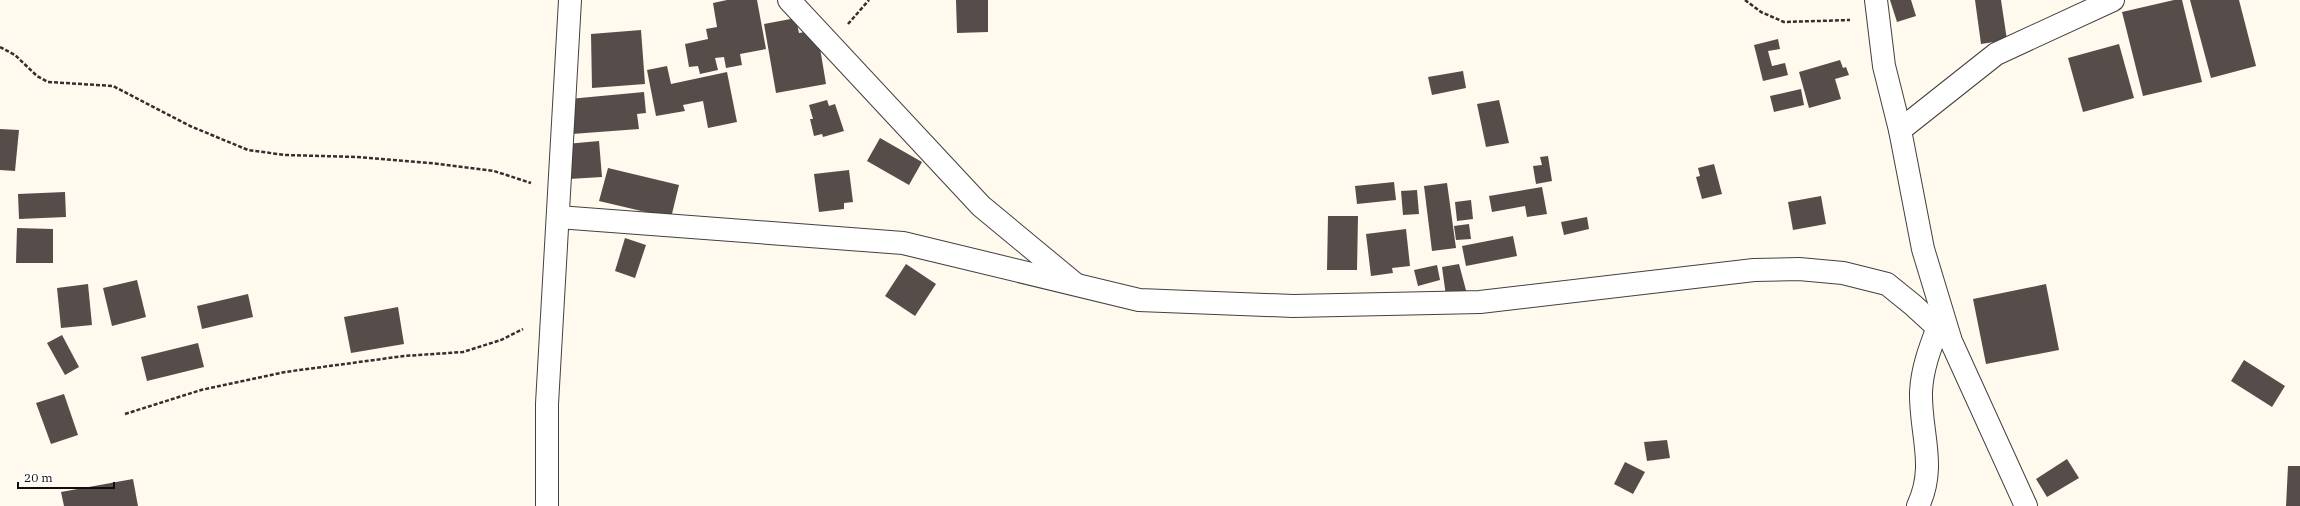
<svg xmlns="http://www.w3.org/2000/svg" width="2300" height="506" viewBox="0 0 2300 506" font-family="'IBM Plex Serif',serif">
  <rect width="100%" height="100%" fill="#fff9ee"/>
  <g fill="#564d4a">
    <polygon points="727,0 757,0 766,49 740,54 742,65 726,68 724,57 715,58 718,70 700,74 698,66 689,67 685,44 708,39 706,29 717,27 713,3"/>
    <polygon points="956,0 988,0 988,32 957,33"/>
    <polygon points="1890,0 1911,0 1916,16 1897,22"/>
    <polygon points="1975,0 2001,0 2007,40 1981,44"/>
    <polygon points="2174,0 2182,0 2202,82 2143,96 2122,12"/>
    <polygon points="2190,0 2239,0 2256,66 2211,78"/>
    <polygon points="796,18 799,33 817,30 826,84 776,93 764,24"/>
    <polygon points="641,30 645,84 592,88 591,34"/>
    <polygon points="1778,39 1780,49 1768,51 1772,66 1785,63 1788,75 1763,81 1754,45"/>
    <polygon points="2119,44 2134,98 2083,112 2068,58"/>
    <polygon points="1840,60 1843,68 1846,67 1849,75 1835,79 1841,99 1809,108 1799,72"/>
    <polygon points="667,66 671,84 727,72 737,122 708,128 703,101 683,105 685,111 656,116 647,70"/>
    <polygon points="1463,71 1466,88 1432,95 1428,77"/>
    <polygon points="1801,89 1804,105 1774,112 1770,96"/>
    <polygon points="644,92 646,113 637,114 639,129 572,134 569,99"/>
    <polygon points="827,100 829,106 835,104 844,131 823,137 822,134 814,136 810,119 813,119 809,105"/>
    <polygon points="1499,100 1509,143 1486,147 1477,104"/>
    <polygon points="0,129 19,130 15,171 0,170"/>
    <polygon points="880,138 922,162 909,185 867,161"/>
    <polygon points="599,141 602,177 569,179 566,144"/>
    <polygon points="1548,156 1552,181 1536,184 1533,166 1542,165 1540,157"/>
    <polygon points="1714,164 1722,194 1702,199 1696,177 1700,176 1698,168"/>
    <polygon points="608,168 679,185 671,218 599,201"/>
    <polygon points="849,170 853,202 844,203 844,209 819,212 814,174"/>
    <polygon points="1394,182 1396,200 1357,204 1355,186"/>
    <polygon points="1447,183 1456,248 1432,251 1424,186"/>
    <polygon points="1542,187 1547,214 1527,217 1525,206 1492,212 1489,196"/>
    <polygon points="1417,190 1419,214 1403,215 1401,191"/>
    <polygon points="65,192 66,217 19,219 18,194"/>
    <polygon points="1821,196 1826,224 1793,230 1788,202"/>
    <polygon points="1471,200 1473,219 1457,221 1455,202"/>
    <polygon points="1328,216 1358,216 1357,270 1327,270"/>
    <polygon points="1587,217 1589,229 1564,235 1561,222"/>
    <polygon points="1469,224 1471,239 1456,240 1454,226"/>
    <polygon points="17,228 53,229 53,263 16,263"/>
    <polygon points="1406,229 1410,266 1392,268 1393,273 1371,276 1366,234"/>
    <polygon points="1513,236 1517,256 1466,266 1462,246"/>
    <polygon points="625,238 646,245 635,278 615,271"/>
    <polygon points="906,264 936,284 915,316 885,296"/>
    <polygon points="1459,264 1467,294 1446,296 1442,267"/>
    <polygon points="1437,265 1440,280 1418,286 1414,270"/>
    <polygon points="137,280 146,317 112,326 103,288"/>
    <polygon points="88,284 92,325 61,328 57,288"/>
    <polygon points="2046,284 2059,350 1986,364 1973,299"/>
    <polygon points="248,294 253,317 202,329 197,306"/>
    <polygon points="398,307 404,344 351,353 344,317"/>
    <polygon points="62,335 79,367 65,375 47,343"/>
    <polygon points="198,343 204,367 147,381 141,357"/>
    <polygon points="2244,360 2285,386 2272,407 2231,381"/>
    <polygon points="64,394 78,435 51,444 36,403"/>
    <polygon points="1667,440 1670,458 1647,461 1644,442"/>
    <polygon points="2067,459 2079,478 2047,497 2036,479"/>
    <polygon points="1625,462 1645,472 1633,494 1614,484"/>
    <polygon points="2288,466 2300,466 2300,506 2286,506"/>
    <polygon points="133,479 138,506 64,506 61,492"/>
  </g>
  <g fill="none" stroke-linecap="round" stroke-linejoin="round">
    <defs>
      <g id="street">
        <polyline points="789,0 981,206 1074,283"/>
        <polyline points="1876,0 1884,66 1900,130 1923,249 1950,338"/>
        <polyline points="1900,130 1996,54 2113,0"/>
        <polyline points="558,217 903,243 1139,300 1293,306 1480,302 1754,270 1799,269 1843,273 1887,284 1913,305 1950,339 2026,506"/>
        <polyline points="547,506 547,404 570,0"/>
        <path d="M 1918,506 C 1937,466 1920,433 1921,392 C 1922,369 1930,348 1938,327"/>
      </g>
    </defs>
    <use href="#street" stroke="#414141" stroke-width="24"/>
    <g stroke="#303030" stroke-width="2.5" stroke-dasharray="4 2" stroke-linecap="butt">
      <polyline points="1745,0 1761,12 1784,22 1850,20"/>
      <polyline points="848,24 869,0"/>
      <polyline points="0,47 15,55 37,76 48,82 113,86 190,126 248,150 285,155 357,157 430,163 494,171 531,183"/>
      <polyline points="125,414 201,390 285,372 404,356 463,352 501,340 523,329"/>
    </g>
    <use href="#street" stroke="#fff" stroke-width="22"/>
  </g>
  <path d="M18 482v6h96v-6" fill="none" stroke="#0e0e0e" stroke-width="2"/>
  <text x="24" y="482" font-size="12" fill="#0e0e0e" stroke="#ffffff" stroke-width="3" paint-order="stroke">20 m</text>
</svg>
